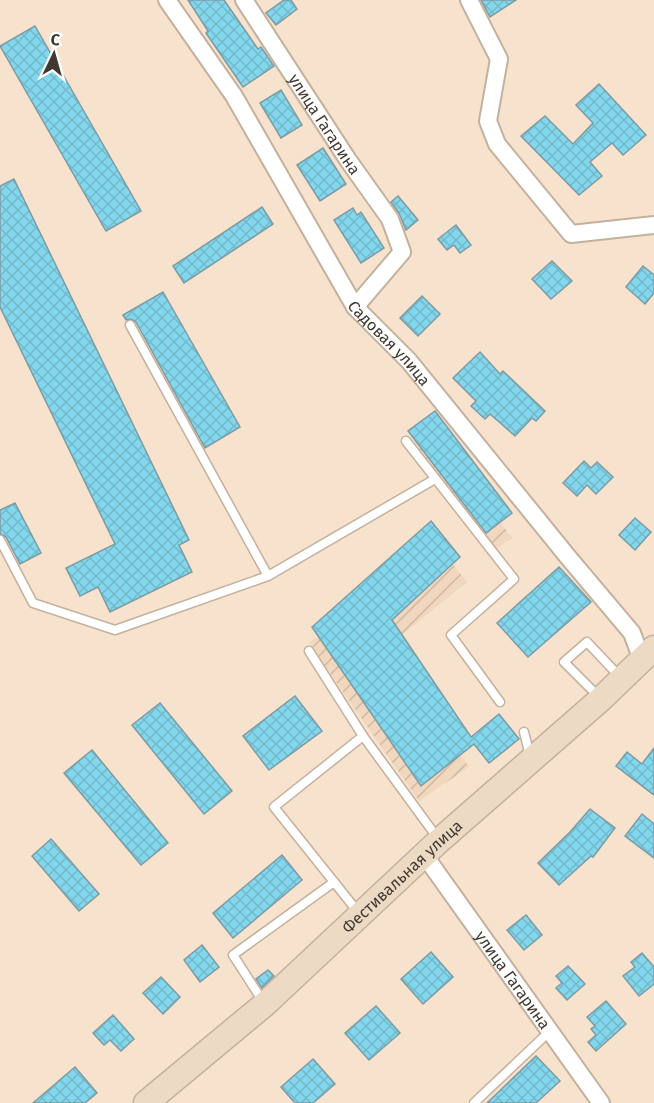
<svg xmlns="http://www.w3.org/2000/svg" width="654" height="1103" viewBox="0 0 654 1103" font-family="'Fira Sans',sans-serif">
  <defs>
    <pattern id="industrial-furrows" width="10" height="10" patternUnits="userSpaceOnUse" patternTransform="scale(1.5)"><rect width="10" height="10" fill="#f1d7bd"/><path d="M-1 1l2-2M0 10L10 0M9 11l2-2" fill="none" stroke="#d0b9a3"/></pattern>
    <pattern id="building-cross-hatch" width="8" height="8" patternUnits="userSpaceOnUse" patternTransform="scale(1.5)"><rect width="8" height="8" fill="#83d7ed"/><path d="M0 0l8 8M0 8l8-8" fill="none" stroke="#72b9cc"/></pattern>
  </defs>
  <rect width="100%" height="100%" fill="#f6e2cd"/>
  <g fill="url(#industrial-furrows)">
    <polygon points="431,430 512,538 488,555 408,448"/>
    <polygon points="435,542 467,582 386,648 469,767 419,801 309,643"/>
  </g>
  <g fill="url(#building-cross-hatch)" stroke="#7d9ba3" stroke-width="1.5">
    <polygon points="188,0 224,0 258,49 261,47 274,66 243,87 206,33 208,31"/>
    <polygon points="284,0 291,0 297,9 276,25 266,13"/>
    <polygon points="481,0 516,0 490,17"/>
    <polygon points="35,26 141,211 106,231 0,46"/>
    <polygon points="599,84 646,135 623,155 612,143 590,162 602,176 579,195 521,136 545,116 573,144 593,123 576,105"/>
    <polygon points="281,90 302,125 281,138 260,103"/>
    <polygon points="323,148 346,184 320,201 297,165"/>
    <polygon points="14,179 189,540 179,545 192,572 110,612 98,587 80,596 66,568 115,544 0,307 0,186"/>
    <polygon points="398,196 418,220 406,230 399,213 391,202"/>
    <polygon points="262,207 273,224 184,283 173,266"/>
    <polygon points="353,208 357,215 361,212 384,248 361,263 334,220"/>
    <polygon points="456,225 471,245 460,253 454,245 447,250 438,239"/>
    <polygon points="552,261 572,281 551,299 532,279"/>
    <polygon points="643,266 654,275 654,293 645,304 626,287"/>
    <polygon points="163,292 240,427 205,448 136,322 131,319 126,320 123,315"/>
    <polygon points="422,296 440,314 418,336 400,318"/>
    <polygon points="480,352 500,374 503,371 545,411 536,421 532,418 515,436 490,414 485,419 471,406 476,401 453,378"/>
    <polygon points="435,411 512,513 486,533 408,431"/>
    <polygon points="584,461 591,468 597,462 613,477 596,494 587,485 577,496 563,483"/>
    <polygon points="15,503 41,553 20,564 6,537 0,534 0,510"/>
    <polygon points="635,518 651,532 635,550 619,535"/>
    <polygon points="431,521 460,557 392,620 471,737 499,714 519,739 489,763 474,744 421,786 312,627"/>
    <polygon points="559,567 591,602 528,657 497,623"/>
    <polygon points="295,696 322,731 269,770 243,736"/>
    <polygon points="160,703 232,791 204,814 132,725"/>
    <polygon points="654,748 654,795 616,766 627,752 642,764"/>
    <polygon points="92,750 168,843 141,865 64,773"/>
    <polygon points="590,809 615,828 593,857 591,856 559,885 538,863 570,832"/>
    <polygon points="642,814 654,824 654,858 625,836"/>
    <polygon points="51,839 99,894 79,911 32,856"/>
    <polygon points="282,855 302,880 233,938 213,913"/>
    <polygon points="526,915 542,935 524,950 507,930"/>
    <polygon points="202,945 219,967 200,982 184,960"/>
    <polygon points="431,952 453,977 423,1004 401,979"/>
    <polygon points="642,953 654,967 654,984 639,996 623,976 635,967 631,962"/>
    <polygon points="568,966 585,984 567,1000 556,988 562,983 556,976"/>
    <polygon points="268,970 274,976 262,988 256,979"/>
    <polygon points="161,977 180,997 163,1014 143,993"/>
    <polygon points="606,1001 626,1024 596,1051 588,1042 596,1035 591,1029 595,1026 587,1017"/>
    <polygon points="376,1006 400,1033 369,1060 345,1033"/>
    <polygon points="113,1015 134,1039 121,1051 110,1040 104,1045 93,1033"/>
    <polygon points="536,1056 560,1081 536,1103 487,1103"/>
    <polygon points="313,1059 335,1084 313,1103 295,1103 281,1087"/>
    <polygon points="75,1067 97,1093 85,1103 33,1103"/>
  </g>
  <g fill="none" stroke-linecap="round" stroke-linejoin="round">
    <defs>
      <g id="lane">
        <polyline points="130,325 268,576"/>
        <polyline points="406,441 514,579 451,635 500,702"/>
        <polyline points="0,540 33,603 115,630 268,576 435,479"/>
        <polyline points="309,651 363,736 439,840"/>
        <polyline points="600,698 564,662 587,642 621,678"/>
        <polyline points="524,732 530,756"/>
        <polyline points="358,912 274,807 363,736"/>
        <polyline points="264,1003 233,955 334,882"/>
        <polyline points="474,1103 550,1031"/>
      </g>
      <g id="street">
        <path id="s1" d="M 167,0 L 234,96 L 355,307 L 409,361 L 568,557 L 632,633 L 642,660"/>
        <path id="s2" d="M 244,0 L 348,160 L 390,219 L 402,252 L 355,307"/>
        <polyline points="469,0 499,59 488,121 497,144 571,234 654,225"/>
        <path id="s3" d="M 425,856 L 601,1103"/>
      </g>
      <g id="secondary">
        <path id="s4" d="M 146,1103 L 265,1004 L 440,840 L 601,699 L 654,648"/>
      </g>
    </defs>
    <use href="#lane" stroke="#c4b19d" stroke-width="11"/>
    <use href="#street" stroke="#c4b19d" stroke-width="20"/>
    <use href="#secondary" stroke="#c4b19d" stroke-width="27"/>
    <use href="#lane" stroke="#fff" stroke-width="8"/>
    <use href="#street" stroke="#fff" stroke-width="16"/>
    <use href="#secondary" stroke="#ecdac4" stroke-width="24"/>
  </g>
  <g text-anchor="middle" stroke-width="5" stroke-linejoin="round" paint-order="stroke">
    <g font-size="16" fill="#413931" stroke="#fff">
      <text dy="6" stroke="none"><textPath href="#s2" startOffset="148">улица Гагарина</textPath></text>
      <text dy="6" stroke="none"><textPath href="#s1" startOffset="410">Садовая улица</textPath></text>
      <text dy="6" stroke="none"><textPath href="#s4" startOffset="342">Фестивальная улица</textPath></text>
      <text dy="6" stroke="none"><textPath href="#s3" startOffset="152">улица Гагарина</textPath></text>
    </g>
  </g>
  <g transform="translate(54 54) rotate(5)" stroke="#ffffff" stroke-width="4.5" paint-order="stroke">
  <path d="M0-4.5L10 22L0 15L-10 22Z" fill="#413931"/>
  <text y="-9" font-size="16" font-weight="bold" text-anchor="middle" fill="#413931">С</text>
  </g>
</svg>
